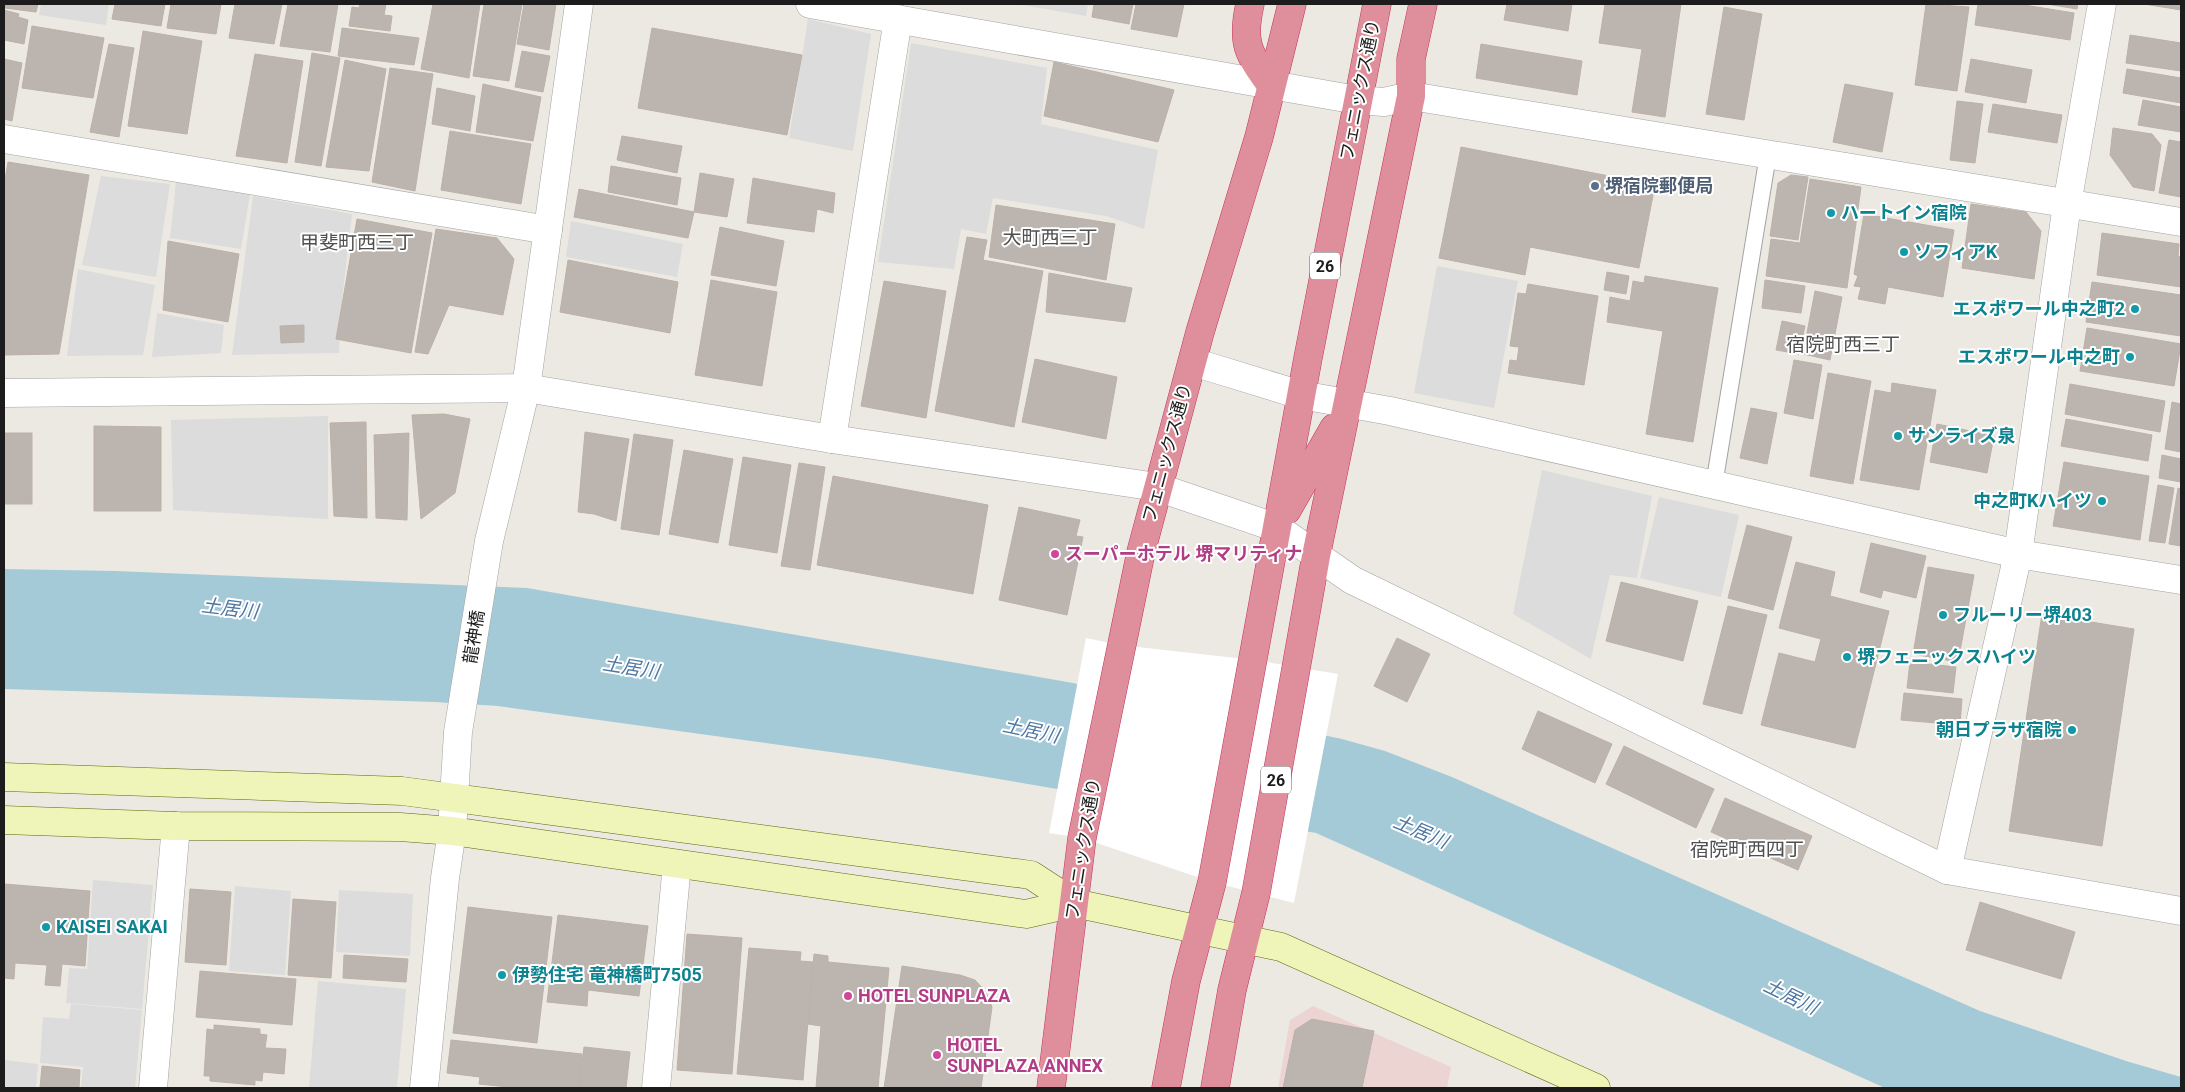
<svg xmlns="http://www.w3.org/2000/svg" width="2185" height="1092" viewBox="0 0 2185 1092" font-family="Roboto,'Noto Sans JP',sans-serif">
  <rect width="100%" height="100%" fill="#ece9e2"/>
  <polygon fill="#ecd4d2" points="1313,1006 1451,1067 1447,1088 1278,1088 1290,1020"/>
  <g fill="#dcdcdc">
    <polygon points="41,4 109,4 106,25 39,15"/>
    <polygon points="1016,4 1088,4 1086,16"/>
    <polygon points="808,19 871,34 853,151 789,138"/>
    <polygon points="911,43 1047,68 1041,124 1158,150 1144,229 1106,216 993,198 986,234 961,229 954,269 878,262"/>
    <polygon points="101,176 170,184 156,277 82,265"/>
    <polygon points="176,182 250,194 241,249 170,238"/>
    <polygon points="253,196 352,214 342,300 339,353 232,355"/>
    <polygon points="571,221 683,244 677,277 566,257"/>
    <polygon points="1437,266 1518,281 1494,408 1414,393"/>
    <polygon points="78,269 155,285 143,355 67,356"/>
    <polygon points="157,313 224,325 221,353 152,357"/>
    <polygon points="328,416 328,519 173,510 171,420"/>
    <polygon points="1542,470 1652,496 1637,578 1610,575 1591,659 1513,614"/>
    <polygon points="1659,497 1739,515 1721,597 1640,578"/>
    <polygon points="93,880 153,885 142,1009 66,1003 69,968 87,969"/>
    <polygon points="235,886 291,891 285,975 229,971"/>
    <polygon points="339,890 413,894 410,956 336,952"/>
    <polygon points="318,981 406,989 397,1088 309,1088"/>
    <polygon points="71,1004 142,1010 135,1088 81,1088 83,1067 40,1063 43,1017 69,1019"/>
    <polygon points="4,1060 38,1064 36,1088 4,1088"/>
  </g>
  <polygon fill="#a5cad7" points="4,569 116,571 527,588 1073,683 1342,739 1385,751 1452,777 1980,1011 2126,1061 2181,1077 2181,1088 1885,1088 1316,833 881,759 498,706 435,702 4,689"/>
  <polygon fill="#fff" points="1086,638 1120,645 1254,660 1338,674 1294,903 1212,882 1082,838 1049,833"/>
  <g fill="#bcb5af" stroke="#bdb0a6">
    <polygon points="6,4 38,4 36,12 5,8"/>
    <polygon points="115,4 165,4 161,26 112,19"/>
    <polygon points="171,4 221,4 216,34 167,28"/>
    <polygon points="235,4 282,4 274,44 229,38"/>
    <polygon points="288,4 338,4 330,52 280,46"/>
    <polygon points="360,4 386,4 384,15 392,16 390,31 349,26 352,7 359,8"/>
    <polygon points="433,4 480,4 469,78 421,69"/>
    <polygon points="484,4 522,4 509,81 473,76"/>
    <polygon points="524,4 556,4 549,50 517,44"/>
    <polygon points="1094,4 1133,4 1129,24 1092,17"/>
    <polygon points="1136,4 1184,4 1177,37 1131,29"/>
    <polygon points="1507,4 1572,4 1568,31 1504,20"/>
    <polygon points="1605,4 1681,4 1665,117 1632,112 1642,49 1599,43"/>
    <polygon points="1926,4 1969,7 1957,91 1915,85"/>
    <polygon points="1978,4 2018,4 2074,13 2070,40 1975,25"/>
    <polygon points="2047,4 2078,4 2077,9"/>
    <polygon points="2144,4 2181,4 2181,10"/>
    <polygon points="1724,7 1762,14 1744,120 1706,114"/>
    <polygon points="4,10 19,14 18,17 28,20 24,44 4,40"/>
    <polygon points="32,26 104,38 93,98 22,88"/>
    <polygon points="342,28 419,38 414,65 338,56"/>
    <polygon points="652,28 802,55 787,135 638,108"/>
    <polygon points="143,31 202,41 187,134 128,126"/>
    <polygon points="2130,35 2181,43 2181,71 2126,63"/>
    <polygon points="109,44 134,48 119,137 90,132"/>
    <polygon points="1481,44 1582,61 1577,95 1476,78"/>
    <polygon points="522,51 550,56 543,92 515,87"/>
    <polygon points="312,53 340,58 321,166 295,162"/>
    <polygon points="255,54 303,61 287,163 236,156"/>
    <polygon points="4,59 22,63 12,121 4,119"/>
    <polygon points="1971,59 2032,70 2026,103 1965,92"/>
    <polygon points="345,60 386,69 369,171 326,167"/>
    <polygon points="1054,62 1174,90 1158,142 1044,116"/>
    <polygon points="390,68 433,74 415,191 372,182"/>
    <polygon points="2127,69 2181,78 2181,103 2123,93"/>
    <polygon points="483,84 541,97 533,141 476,132"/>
    <polygon points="1845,84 1893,93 1882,152 1833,142"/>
    <polygon points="437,88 475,96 470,131 432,124"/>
    <polygon points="2143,100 2181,107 2181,132 2138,125"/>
    <polygon points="1957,101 1983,104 1975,163 1950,160"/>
    <polygon points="1993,104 2062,115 2057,143 1988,132"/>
    <polygon points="2113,128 2152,134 2161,145 2154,191 2133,187 2110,155"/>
    <polygon points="450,131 531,144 521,204 441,190"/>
    <polygon points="622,136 682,146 677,173 617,160"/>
    <polygon points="2169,140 2181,142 2181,197 2159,193"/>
    <polygon points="1461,147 1655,185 1639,268 1530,247 1525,275 1439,258"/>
    <polygon points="8,162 89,175 59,354 4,355 4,186"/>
    <polygon points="611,166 681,178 677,205 608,192"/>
    <polygon points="700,173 734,179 727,217 694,212"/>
    <polygon points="1791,175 1808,177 1798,240 1770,236 1778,183"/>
    <polygon points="753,178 835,193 833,213 817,209 814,232 747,223"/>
    <polygon points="1810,179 1861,187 1847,288 1766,276 1771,239 1800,243"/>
    <polygon points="579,189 694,212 688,238 574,217"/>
    <polygon points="1971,204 2026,212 2041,231 2034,279 1962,268"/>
    <polygon points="996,205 1115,224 1106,280 989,257"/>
    <polygon points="1864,214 1954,230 1943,297 1888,287 1885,304 1858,299 1861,287 1854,286 1858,276 1854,274"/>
    <polygon points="357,219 432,233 411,353 336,339"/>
    <polygon points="720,227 784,241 776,286 711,275"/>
    <polygon points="436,229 497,238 514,259 503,315 449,305 428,354 415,352"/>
    <polygon points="2102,233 2179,244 2178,256 2181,257 2181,287 2097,275"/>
    <polygon points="967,237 987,240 983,260 1043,271 1014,427 935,411"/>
    <polygon points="168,241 239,254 228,322 163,310"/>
    <polygon points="568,260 678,282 670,333 560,312"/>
    <polygon points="1607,272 1629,276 1626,294 1604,290"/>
    <polygon points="1049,273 1132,288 1125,322 1046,312"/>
    <polygon points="1645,276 1718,288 1693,442 1646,434 1663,331 1607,322 1610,297 1630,301 1633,281 1644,283"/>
    <polygon points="711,280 777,292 762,386 695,375"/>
    <polygon points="1765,280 1805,286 1801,313 1762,308"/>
    <polygon points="884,281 946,291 926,418 861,406"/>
    <polygon points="2092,282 2181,295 2181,336 2086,322"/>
    <polygon points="1528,284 1598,296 1584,385 1508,373 1510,360 1517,361 1519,347 1510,346 1518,293 1526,294"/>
    <polygon points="1815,291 1842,297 1830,360 1803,354"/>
    <polygon points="1782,321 1805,326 1799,354 1776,350"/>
    <polygon points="304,325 304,342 281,343 280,326"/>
    <polygon points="2087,328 2181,344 2174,386 2080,371"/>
    <polygon points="1035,359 1117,377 1106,439 1022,422"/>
    <polygon points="1794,360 1822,365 1813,419 1784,413"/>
    <polygon points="1828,373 1871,381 1853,484 1810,476"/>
    <polygon points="1892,383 1936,390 1919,490 1860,480 1875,390 1891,393"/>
    <polygon points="2070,384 2165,401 2160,432 2065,414"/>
    <polygon points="2172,402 2181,404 2181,452 2165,449"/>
    <polygon points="1751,408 1777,413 1767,464 1740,458"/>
    <polygon points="444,414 470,419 455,493 421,519 412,415"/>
    <polygon points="2066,419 2152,435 2148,461 2061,446"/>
    <polygon points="366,422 367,518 334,516 330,423"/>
    <polygon points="1937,424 1994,436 1987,473 1930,462"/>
    <polygon points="94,426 161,427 161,511 94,511"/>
    <polygon points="585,432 629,439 616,521 594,514 578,512"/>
    <rect x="4" y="433" width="28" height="71"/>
    <polygon points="409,433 407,520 376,518 374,435"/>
    <polygon points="634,434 673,440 659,535 621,529"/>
    <polygon points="684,450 733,459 718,543 669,534"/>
    <polygon points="2162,455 2181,459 2181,482 2159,478"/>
    <polygon points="743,457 791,465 777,553 729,545"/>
    <polygon points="2064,462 2149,476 2140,540 2053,526"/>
    <polygon points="799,463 825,467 810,570 781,566"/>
    <polygon points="833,476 988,505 973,594 817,565"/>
    <polygon points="2158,485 2174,488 2165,543 2149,541"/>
    <polygon points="2178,488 2181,489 2181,546 2169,544"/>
    <polygon points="1019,507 1080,520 1076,536 1083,537 1067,615 999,600"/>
    <polygon points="1747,525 1792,537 1773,610 1728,598"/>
    <polygon points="1871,543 1926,556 1916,598 1883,590 1881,598 1860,592"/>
    <polygon points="1796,562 1835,572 1830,596 1889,611 1855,748 1761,725 1779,653 1815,662 1821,639 1779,628"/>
    <polygon points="1928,567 1974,575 1958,662 1913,654"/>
    <polygon points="1621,582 1698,601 1683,661 1606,641"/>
    <polygon points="1728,606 1767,615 1742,714 1703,704"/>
    <polygon points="2042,614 2134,629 2102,846 2009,831"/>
    <polygon points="1397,638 1430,654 1407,702 1374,686"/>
    <polygon points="1910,662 1956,667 1953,693 1907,688"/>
    <polygon points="1904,693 1962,699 1960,725 1901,720"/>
    <polygon points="1538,711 1612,744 1595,783 1522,749"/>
    <polygon points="1624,746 1714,789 1696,828 1606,784"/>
    <polygon points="1725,798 1812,836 1798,870 1711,832"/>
    <polygon points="4,884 90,891 85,966 62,964 60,986 45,985 47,965 15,963 14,979 4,978"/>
    <polygon points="190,889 231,892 226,965 185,962"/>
    <polygon points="293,899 336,902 331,978 288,975"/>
    <polygon points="1980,902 2075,932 2061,979 1966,950"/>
    <polygon points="468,907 552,917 537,1043 453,1033"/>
    <polygon points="558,915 648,926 639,996 588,990 587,1006 547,1002"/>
    <polygon points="687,934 742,938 732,1074 677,1070"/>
    <polygon points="749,948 801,952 800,961 813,962 803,1080 737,1074"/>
    <polygon points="814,954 828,956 828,962 889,968 878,1088 816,1088 821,1026 808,1024"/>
    <polygon points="344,955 408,959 406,982 343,978"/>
    <polygon points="902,966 960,975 975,980 986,992 992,1007 981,1088 884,1088"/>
    <polygon points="200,971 296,979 292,1025 196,1017"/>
    <polygon points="1312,1019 1374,1031 1362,1088 1283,1088 1295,1030"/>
    <polygon points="214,1025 260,1029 260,1034 267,1035 265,1048 286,1049 284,1074 263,1072 262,1081 255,1080 255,1085 210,1081 210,1076 204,1076 207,1029 214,1030"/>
    <polygon points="451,1040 582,1054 579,1088 517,1088 479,1084 480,1077 447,1073"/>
    <polygon points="584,1047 630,1052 626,1088 579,1087"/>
    <polygon points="42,1066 80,1070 79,1088 40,1088"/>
  </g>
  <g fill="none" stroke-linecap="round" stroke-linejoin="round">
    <defs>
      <polyline id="lane" points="1714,485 1768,155"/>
      <g id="street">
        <polyline points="810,4 1357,100 1384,102 1411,96 2181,222"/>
        <polyline points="4,139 548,230"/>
        <polyline points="1193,362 1301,395 1390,411 2018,554 2181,580"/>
        <polyline points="4,393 526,388 832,439 1157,487 1277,528 1352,580 1947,870 2181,911"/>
        <polyline points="832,439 898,19"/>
        <polyline points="1947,870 2018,554 2067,204 2102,4"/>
        <polyline points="153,1088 176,826"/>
        <polyline points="424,1088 445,878 452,831 458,732 489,541 526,388 579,4"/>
        <polyline points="656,1088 677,864"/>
      </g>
      <g id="secondary">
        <polyline points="4,777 402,791 1031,875 1074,903 1281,947 1596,1088"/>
        <polyline points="4,820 176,826 400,827 452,831 1026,914 1074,903"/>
      </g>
      <g id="highway">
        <path d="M 1250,4 C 1241,43 1248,53 1271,85"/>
        <polyline points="1287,510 1334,428"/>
        <polyline points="1051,1088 1082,838 1141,552 1200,332 1259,137 1292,4"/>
        <polyline points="1166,1088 1186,981 1212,882 1308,358 1377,4"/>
        <polyline points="1215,1088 1232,990 1256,893 1316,556 1411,96 1411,59 1423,4"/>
      </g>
    </defs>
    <use href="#lane" stroke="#a3a3a3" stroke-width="18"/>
    <use href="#street" stroke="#a3a3a3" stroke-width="29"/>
    <use href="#secondary" stroke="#5c680d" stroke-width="29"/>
    <use href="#highway" stroke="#c83160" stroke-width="29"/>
    <use href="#lane" stroke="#fff" stroke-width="16"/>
    <use href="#street" stroke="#fff" stroke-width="28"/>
    <use href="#secondary" stroke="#eff4b8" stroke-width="28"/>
    <use href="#highway" stroke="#df8f9b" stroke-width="28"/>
  </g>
  <circle fill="#5c6f8a" stroke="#fff" stroke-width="2" cx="1595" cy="186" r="5"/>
  <g fill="#0f9aa8" stroke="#fff" stroke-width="2">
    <circle cx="1831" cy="213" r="5"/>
    <circle cx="1904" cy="252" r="5"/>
    <circle cx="2135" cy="309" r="5"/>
    <circle cx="2130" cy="357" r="5"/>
    <circle cx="1898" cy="436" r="5"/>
    <circle cx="2102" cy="501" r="5"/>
    <circle cx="1943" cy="615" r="5"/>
    <circle cx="1847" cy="657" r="5"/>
    <circle cx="2072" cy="730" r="5"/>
    <circle cx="46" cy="927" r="5"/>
    <circle cx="502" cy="975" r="5"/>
  </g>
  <g fill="#d1479c" stroke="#fff" stroke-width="2">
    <circle cx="1055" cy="554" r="5"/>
    <circle cx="848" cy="996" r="5"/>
    <circle cx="937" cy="1055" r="5"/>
  </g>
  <g text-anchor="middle" stroke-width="4" stroke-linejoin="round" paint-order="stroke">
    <g fill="#fff" stroke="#606060" stroke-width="1">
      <rect x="1310" y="252.5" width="30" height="27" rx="4"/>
      <rect x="1261" y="766.5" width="30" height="27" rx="4"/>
    </g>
    <g font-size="16" font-weight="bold" fill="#1c1c1c">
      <text x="1325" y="272">26</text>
      <text x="1276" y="786">26</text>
    </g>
    <g font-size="18" fill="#1c1c1c" stroke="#fff">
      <text transform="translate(1360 90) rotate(-79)" y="6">フェニックス通り</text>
      <text transform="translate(1167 453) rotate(-75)" y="6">フェニックス通り</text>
      <text transform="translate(474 637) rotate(-81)" y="6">龍神橋</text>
      <text transform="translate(1083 849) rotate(-81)" y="6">フェニックス通り</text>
    </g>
    <g font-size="18" font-weight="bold" fill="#4e5e75" stroke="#fff" text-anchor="start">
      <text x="1605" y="192">堺宿院郵便局</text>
    </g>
    <g font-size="18" font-weight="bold" fill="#0d838f" stroke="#fff" text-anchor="start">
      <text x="1841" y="219">ハートイン宿院</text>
      <text x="1914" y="258">ソフィアK</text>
      <text x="2125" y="315" text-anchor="end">エスポワール中之町2</text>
      <text x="2120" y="363" text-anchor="end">エスポワール中之町</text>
      <text x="1908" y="442">サンライズ泉</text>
      <text x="2092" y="507" text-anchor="end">中之町Kハイツ</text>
      <text x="1953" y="621">フルーリー堺403</text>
      <text x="1857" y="663">堺フェニックスハイツ</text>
      <text x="2062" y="736" text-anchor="end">朝日プラザ宿院</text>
      <text x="56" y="933">KAISEI SAKAI</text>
      <text x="512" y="981">伊勢住宅 竜神橋町7505</text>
    </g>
    <g font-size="18" font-weight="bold" fill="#b23c85" stroke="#fff" text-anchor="start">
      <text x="1065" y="560">スーパーホテル 堺マリティナ</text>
      <text x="858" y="1002">HOTEL SUNPLAZA</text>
      <text x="947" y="1051">HOTEL<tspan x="947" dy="21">SUNPLAZA ANNEX</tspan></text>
    </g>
    <g font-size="19" fill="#4f4f4f" stroke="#fff">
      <text x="1050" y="244">大町西三丁</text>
      <text x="357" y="249">甲斐町西三丁</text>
      <text x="1843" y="351">宿院町西三丁</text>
      <text x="1747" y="856">宿院町西四丁</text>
    </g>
    <g font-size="19" font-style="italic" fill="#5077a3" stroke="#fff">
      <text transform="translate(230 608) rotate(7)" y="7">土居川</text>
      <text transform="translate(631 667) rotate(9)" y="7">土居川</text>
      <text transform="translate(1031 730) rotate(12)" y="7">土居川</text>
      <text transform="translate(1421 831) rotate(23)" y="7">土居川</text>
      <text transform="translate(1791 996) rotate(26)" y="7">土居川</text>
    </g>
  </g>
  <rect width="2185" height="1092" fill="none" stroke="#1c1c1c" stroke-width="10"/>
</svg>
